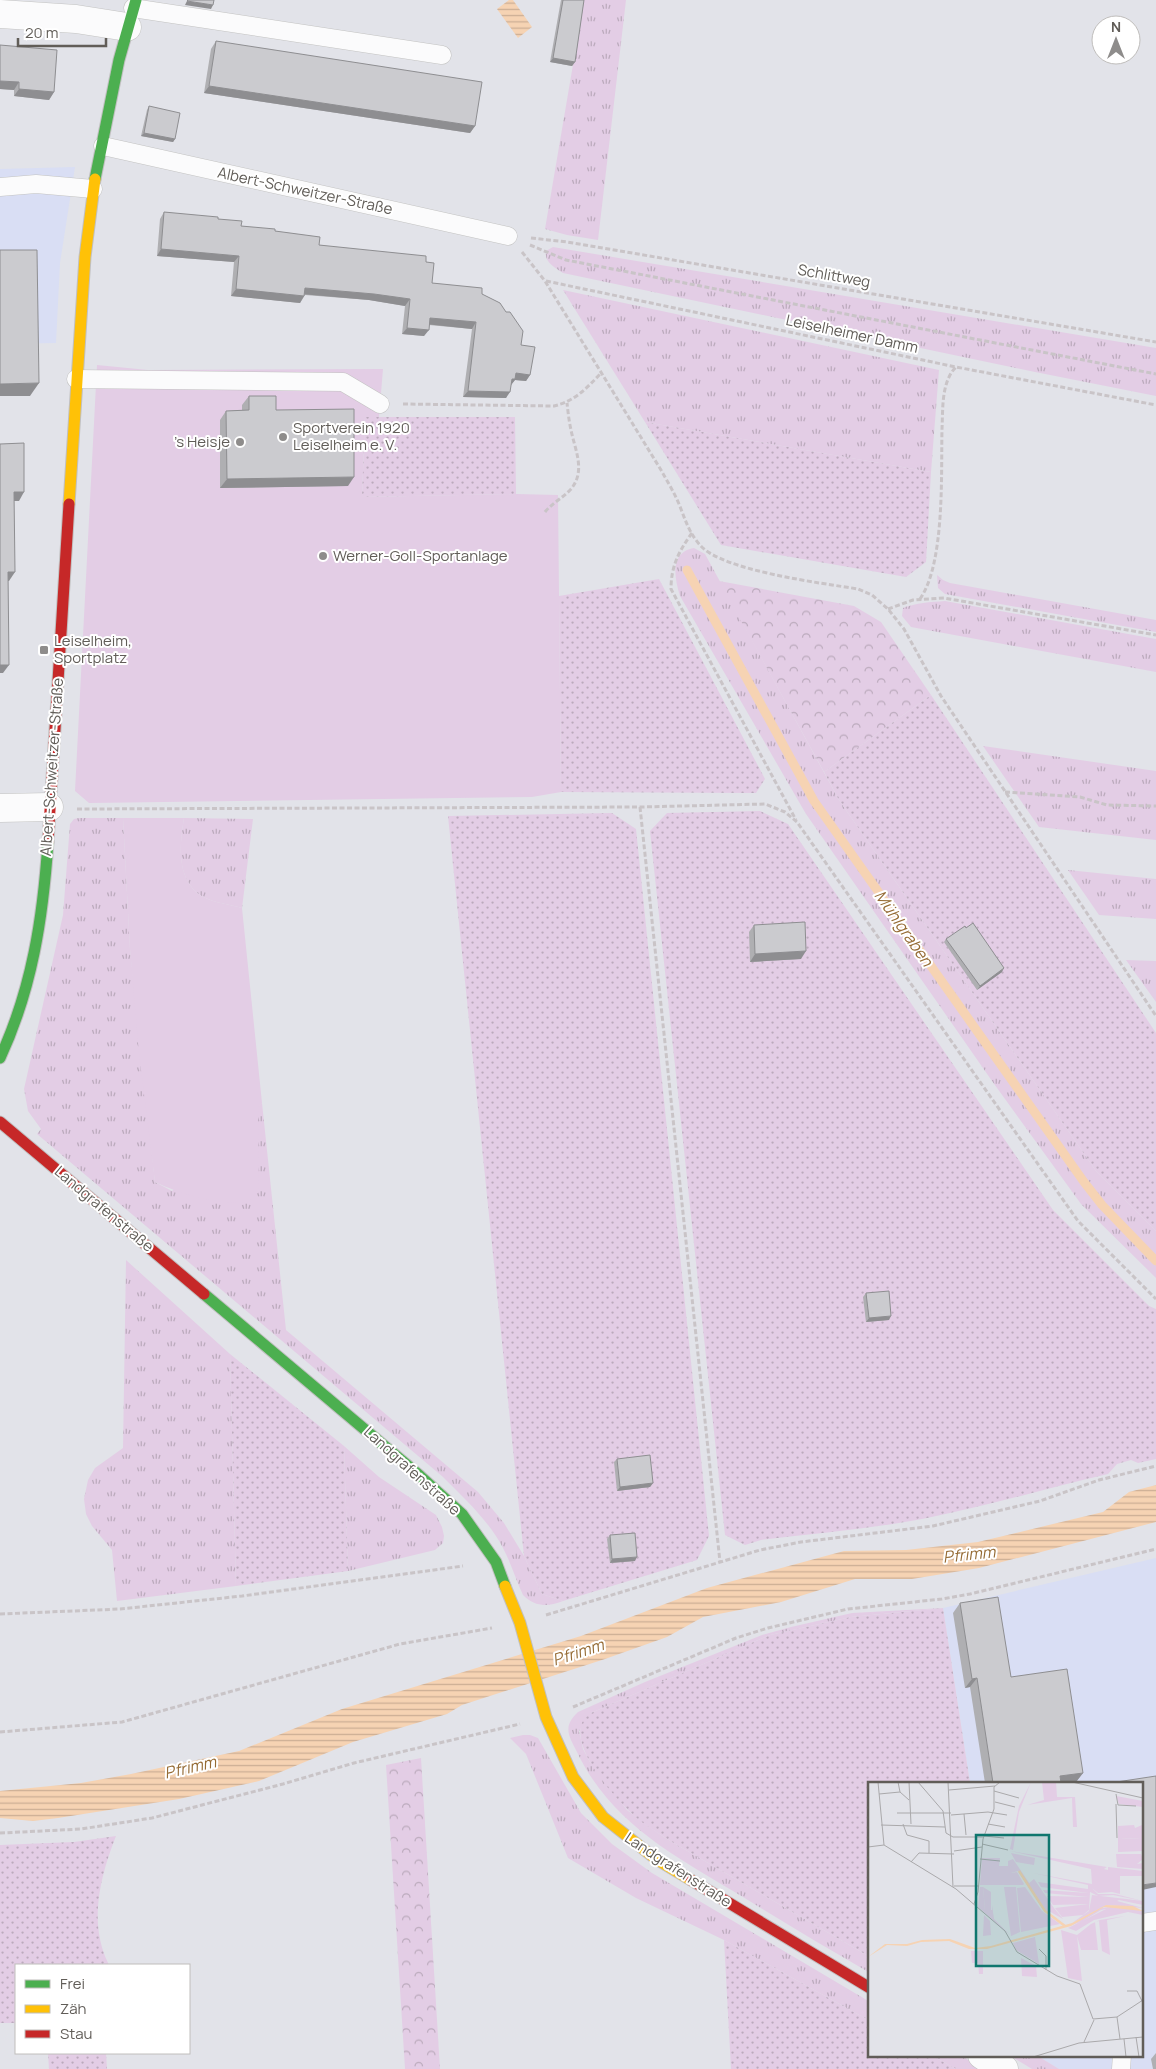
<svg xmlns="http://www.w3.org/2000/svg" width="1156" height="2069" viewBox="0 0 1156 2069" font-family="Manrope,sans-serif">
  <defs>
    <pattern id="grass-tufts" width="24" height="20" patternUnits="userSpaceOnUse" patternTransform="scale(1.25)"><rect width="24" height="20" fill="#e3cde5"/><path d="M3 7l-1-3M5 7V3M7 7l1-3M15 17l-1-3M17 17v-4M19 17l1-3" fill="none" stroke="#bbaabc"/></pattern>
    <pattern id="forest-crowns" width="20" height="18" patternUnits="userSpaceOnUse" patternTransform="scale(1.25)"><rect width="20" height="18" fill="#e3cde5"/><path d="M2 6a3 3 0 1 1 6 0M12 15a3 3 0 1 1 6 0" fill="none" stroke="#bbaabc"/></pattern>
    <pattern id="garden-dots" width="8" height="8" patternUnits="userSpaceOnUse" patternTransform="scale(1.25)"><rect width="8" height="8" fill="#e3cde5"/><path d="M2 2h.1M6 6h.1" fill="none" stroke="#bbaabc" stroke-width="1.8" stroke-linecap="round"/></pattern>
    <pattern id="water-rules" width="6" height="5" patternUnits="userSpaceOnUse" patternTransform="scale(1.25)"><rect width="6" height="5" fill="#f6d3b3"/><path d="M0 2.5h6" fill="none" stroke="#cbae94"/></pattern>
  </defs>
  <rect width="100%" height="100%" fill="#e2e3e9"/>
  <g fill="#d9def4">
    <polygon points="75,167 60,263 56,343 0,344 0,169"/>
    <polygon points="1156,1558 1156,2069 1059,2069 1036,2055 1142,2055 1142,1783 970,1783 943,1608"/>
  </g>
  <g fill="url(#grass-tufts)">
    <polygon points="584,0 626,0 598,240 567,235 545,229"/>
    <path d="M 553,247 L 1156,348 L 1156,396 L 1035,372 L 563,273 C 554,267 544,262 546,251 Z"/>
    <polygon points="563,290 939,370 931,472 645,422"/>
    <path d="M 694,548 L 705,554 L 839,800 L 1096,1171 L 1156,1231 L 1156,1278 L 1081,1204 L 992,1081 L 806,814 L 680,596 C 674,577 670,552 694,548 Z"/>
    <polygon points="937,575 943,580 950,583 1156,620 1156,632 945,594 938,588"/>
    <path d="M 945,601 L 1156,639 L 1156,672 L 911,627 L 902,616 L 903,608 C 916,603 930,602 945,601 Z"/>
    <polygon points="983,746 1156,771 1156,840 1039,827"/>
    <path d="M 79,818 L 123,818 L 130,949 L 155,1182 L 172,1191 L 262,1103 L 286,1330 L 478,1492 L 504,1523 L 524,1556 L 542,1594 L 563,1601 C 547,1607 535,1607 523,1595 C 516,1580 511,1563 503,1548 C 489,1521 464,1498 443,1477 L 37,1134 L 41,1129 L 28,1111 L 24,1089 L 63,915 L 70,824 L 74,819 Z"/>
    <path d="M 184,818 L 253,819 L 242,908 C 228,904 208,902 197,893 C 176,874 180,843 184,818 Z"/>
    <polygon points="1068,870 1156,879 1156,919 1099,915"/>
    <polygon points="1126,960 1156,961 1156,1003 1156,1002"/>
    <polygon points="126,1260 230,1354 236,1586 117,1601 112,1550 92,1526 86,1514 84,1499 88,1480 95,1468 123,1448"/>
    <polygon points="344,1446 379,1477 436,1515 442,1527 444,1536 443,1543 435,1550 348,1571"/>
    <path d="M 943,1608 L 851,1617 L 770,1635 L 591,1713 L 579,1731 L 583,1749 L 590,1762 L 627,1810 L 645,1824 L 667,1839 L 870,1957 L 870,1973 C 827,1948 785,1923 743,1897 C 677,1857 612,1825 577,1752 C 569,1736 562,1727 578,1712 L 645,1682 L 762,1635 L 791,1627 L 852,1613 Z"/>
    <polygon points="523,1735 530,1735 538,1738 581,1813 612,1844 652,1873 870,2002 870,2021 724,1940 636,1898 568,1858 526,1754 510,1738"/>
    <polygon points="931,2055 960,2055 983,2069 956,2069"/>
    <polygon points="1009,2055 1036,2055 1059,2069 1032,2069"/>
  </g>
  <g fill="url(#forest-crowns)">
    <polygon points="719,581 854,606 881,622 931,695 824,772"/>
    <polygon points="421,1758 440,2069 405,2069 386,1765"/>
  </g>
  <g fill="#e3cde5">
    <polygon points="97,365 148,370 383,369 379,417 365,417 362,497 516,494 558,495 561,792 532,797 89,803 75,791"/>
    <path d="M 123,818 L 184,818 C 180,843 176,874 197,893 C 208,902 228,904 242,908 L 262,1103 L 258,1108 L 259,1192 L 248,1202 C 217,1205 183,1195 155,1182 L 139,1054 L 130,949 Z"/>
  </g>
  <g fill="url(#garden-dots)">
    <polygon points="365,417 515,417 516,494 362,497"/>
    <polygon points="645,422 931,472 926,562 906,577 721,545"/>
    <polygon points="659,579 765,779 756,793 561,792 559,596"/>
    <polygon points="931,695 1156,1033 1156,1231 1096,1171 839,800 824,772"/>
    <path d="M 760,811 L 788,824 L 1053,1210 L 1149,1306 L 1156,1309 L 1156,1459 L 1138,1463 L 1131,1460 L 1117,1464 L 1108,1474 C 1047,1488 988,1506 927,1518 C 872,1529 816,1533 761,1540 L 745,1545 L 725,1535 L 650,831 L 667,813 Z"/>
    <polygon points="612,813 636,829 709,1536 697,1560 563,1601 542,1594 524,1556 448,816"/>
    <polygon points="230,1354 344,1446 348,1571 236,1586"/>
    <path d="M 943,1608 L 970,1783 L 870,1783 L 870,1957 L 667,1839 C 654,1830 638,1821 627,1809 C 609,1791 558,1733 591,1713 L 770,1635 L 851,1617 Z"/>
    <path d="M 116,1836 C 100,1877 88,1923 109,1965 L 16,1965 L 16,2023 L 0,2023 L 0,1845 L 74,1842 Z"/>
    <polygon points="724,1940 870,2021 870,2055 931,2055 956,2069 731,2069"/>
    <polygon points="48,2053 106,2053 107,2069 49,2069"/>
  </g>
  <g fill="url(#water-rules)">
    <polygon points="509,0 513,0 532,27 518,38 497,9"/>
    <polygon points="1156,1485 1156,1522 979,1568 912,1579 855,1579 781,1602 703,1617 667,1637 605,1659 462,1705 447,1714 353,1742 259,1781 179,1799 58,1818 33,1821 0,1818 0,1791 81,1783 131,1774 239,1751 342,1709 581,1636 707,1588 844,1551 906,1550 978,1542 1103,1512 1129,1492"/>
  </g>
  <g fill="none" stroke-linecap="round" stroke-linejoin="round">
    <polyline stroke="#f6d3b3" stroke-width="9" points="687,570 814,801 1084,1182 1102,1205 1156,1261"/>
    <defs>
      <g id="lane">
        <polyline points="133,8 442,55"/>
        <polyline points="103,146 508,236"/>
        <polyline points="0,187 36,184 93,189"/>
        <polyline points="76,379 343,382 380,404"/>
        <polyline points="1142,1923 1156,1921"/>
        <polyline points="1121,2069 1122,2055"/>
      </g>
      <g id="street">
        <polyline points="0,14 76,19 127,27"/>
        <polyline points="0,808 49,807"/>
        <polyline points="982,2055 1004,2069"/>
      </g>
      <g id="fast">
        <polyline points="95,179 119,60 136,0"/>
        <path d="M 0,1058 C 32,989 43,918 48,842"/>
        <polyline points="204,1294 420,1476 462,1514 496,1562 505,1586"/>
      </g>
      <g id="slow">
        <polyline points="69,504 85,257 95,179"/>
        <polyline points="505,1586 520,1623 546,1717 573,1777 603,1817 656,1859 691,1880"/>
      </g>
      <g id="jam">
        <polyline points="48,842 69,504"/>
        <polyline points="0,1122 204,1294"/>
        <polyline points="691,1880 870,1988"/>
      </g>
    </defs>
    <use href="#lane" stroke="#c3c3c2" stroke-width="19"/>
    <use href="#street" stroke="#c3c3c2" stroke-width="29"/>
    <use href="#fast" stroke="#c1c0c0" stroke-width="13"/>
    <use href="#slow" stroke="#c1c0c0" stroke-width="13"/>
    <use href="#jam" stroke="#c1c0c0" stroke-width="13"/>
    <g stroke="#c9c4c7" stroke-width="3" stroke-dasharray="5 2.5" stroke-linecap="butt">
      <polyline points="531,238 567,242 1156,342"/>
      <polyline points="530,245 566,260 1156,374"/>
      <path d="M 522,252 L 545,281 L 661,470 C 667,481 674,492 679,504 C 685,519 689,533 700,545 C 722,571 822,583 858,589 L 872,595 L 888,609 L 904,629 L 941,696 L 1156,1016"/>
      <polyline points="546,281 956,367 1156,405"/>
      <path d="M 403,404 L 554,406 C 575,401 587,388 601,373"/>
      <path d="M 545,512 C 552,503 563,498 571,489 C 586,471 575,450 571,430 C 569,421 568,412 567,403"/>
      <path d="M 692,533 C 679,551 671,566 671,589 L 796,820"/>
      <path d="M 920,599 C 945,563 941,474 942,429 C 943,409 941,382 956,367"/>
      <polyline points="888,609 913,600 944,598 1156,635"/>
      <polyline points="1005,792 1080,797 1107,805 1156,806"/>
      <polyline points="640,807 720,1562"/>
      <polyline points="77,809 640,807 765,804 785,812 797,822 1078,1221 1156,1299"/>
      <polyline points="0,1614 120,1609 242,1596 463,1566"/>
      <polyline points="546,1615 760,1550 801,1542 933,1526 1040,1501 1099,1480 1156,1466"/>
      <polyline points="573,1707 736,1638 768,1628 848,1609 942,1599 970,1594 1156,1549"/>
      <polyline points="0,1732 122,1722 400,1644 492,1628"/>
      <polyline points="0,1833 81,1829 152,1818 283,1784 354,1763 520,1724"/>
    </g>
    <use href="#lane" stroke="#fbfbfc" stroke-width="18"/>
    <use href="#street" stroke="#fbfbfc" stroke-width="28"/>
    <use href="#fast" stroke="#4caf50" stroke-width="11"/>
    <use href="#slow" stroke="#ffc107" stroke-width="11"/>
    <use href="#jam" stroke="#c62828" stroke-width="11"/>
  </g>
  <g fill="#afafb2">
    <polygon points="561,0 584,0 575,62 572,66 550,62"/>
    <polygon points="216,41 475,126 470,133 204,93 211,49"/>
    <polygon points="0,45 54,92 49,100 14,96 14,90 0,89"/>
    <polygon points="149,106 175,139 173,142 141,136 147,110"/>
    <polygon points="164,212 218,219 241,226 275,231 319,245 426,262 432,283 482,294 521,345 530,375 526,381 515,380 511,385 506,398 463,397 472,329 429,325 424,336 402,334 405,306 369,300 305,295 300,303 231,296 234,262 157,256 160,219"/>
    <polygon points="249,396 276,410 348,486 220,488 220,420 226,411 242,410 242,405"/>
    <polygon points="754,925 801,959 750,962 749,932"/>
    <polygon points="946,939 1002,972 977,990 944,942"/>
    <polygon points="866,1293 889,1320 866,1322 863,1297"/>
    <polygon points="617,1459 653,1483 650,1487 617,1491 614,1462"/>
    <polygon points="610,1535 635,1561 610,1563 607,1539"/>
    <polygon points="960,1603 1011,1677 1083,1773 1076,1782 1071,1783 985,1783 970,1687 965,1688 953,1613"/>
    <polygon points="1156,2053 1156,2069 1153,2069 1151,2059"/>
  </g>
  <g fill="#8e8e91">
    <polygon points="187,1 213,5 211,9 185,5"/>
    <polygon points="553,58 575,62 572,66 550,62"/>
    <polygon points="0,81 19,82 14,90 0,89"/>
    <polygon points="209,86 475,126 470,133 204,93"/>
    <polygon points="19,89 54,92 49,100 14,96"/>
    <polygon points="144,133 175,139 173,142 141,136"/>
    <polygon points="161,249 239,256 234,262 157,256"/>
    <polygon points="305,288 374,294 410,299 405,306 369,300 301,294"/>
    <polygon points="236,289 304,296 300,303 231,296"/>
    <polygon points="430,318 476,322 472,329 425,324"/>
    <polygon points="407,328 429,330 424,336 402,334"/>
    <polygon points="516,373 530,375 526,381 515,380 511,385 508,385"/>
    <polygon points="39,383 30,396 0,396 0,384"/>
    <polygon points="468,391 510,392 506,398 463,397"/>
    <polygon points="354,477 348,486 220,488 227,479"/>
    <polygon points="14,492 24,492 19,501 8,501"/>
    <polygon points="8,572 15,572 9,581 2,581"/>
    <polygon points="0,665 9,665 3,673 0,673"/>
    <polygon points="806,951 801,959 750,962 755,954"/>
    <polygon points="1004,968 1002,972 977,990 980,986"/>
    <polygon points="891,1316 889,1320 866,1322 869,1318"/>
    <polygon points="653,1483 650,1487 617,1491 620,1487"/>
    <polygon points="637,1557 635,1561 610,1563 612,1559"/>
    <polygon points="977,1678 970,1687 965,1688 972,1679"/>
    <polygon points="1083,1773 1076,1782 1055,1783 1060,1776"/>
    <polygon points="1156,1883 1156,1887 1142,1890 1142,1885"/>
  </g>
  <g fill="#cbcbcf" stroke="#8e8e91">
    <polygon points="188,0 214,0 213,5 187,1"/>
    <polygon points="563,0 584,0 575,62 553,58"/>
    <polygon points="216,41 482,82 475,126 209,86"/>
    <polygon points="0,45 57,50 54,92 19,89 19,82 0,81"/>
    <polygon points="149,106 180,113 175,139 144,133"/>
    <polygon points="164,212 218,217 218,219 242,221 241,226 275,229 275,231 320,237 319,245 426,256 426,262 434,263 432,283 482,288 482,294 500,303 506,312 510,312 523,331 521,345 535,347 530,375 516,373 515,379 512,379 510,392 468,391 476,322 430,318 429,330 407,328 410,299 374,294 305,288 304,296 236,289 239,256 161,249"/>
    <polygon points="0,250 37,250 39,383 0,384"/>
    <polygon points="249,396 276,396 276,410 354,409 354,477 227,479 226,411 249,410"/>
    <polygon points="24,443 24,492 14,492 15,572 8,572 9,665 0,665 0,444"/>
    <polygon points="805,922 806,951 755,954 754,925"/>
    <polygon points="973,923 1004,968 980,986 946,939 965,926 966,928"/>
    <polygon points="889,1291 891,1316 869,1318 866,1293"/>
    <polygon points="650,1455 653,1483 620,1487 617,1459"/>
    <polygon points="635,1533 637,1557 612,1559 610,1535"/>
    <polygon points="998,1597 1011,1677 1067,1669 1083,1773 1060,1776 1061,1783 993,1783 977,1678 972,1679 960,1603"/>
    <polygon points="1156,1776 1156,1883 1142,1885 1142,1783 1110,1783"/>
  </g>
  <g fill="#8e8c8b" stroke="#fff" stroke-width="2">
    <circle cx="283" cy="437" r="5"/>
    <circle cx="240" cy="442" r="5"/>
    <circle cx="323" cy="556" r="5"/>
    <rect x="39" y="645" width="10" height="10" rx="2.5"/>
  </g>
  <g text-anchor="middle" stroke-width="4" stroke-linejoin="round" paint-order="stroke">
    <g font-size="15" fill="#615d58" stroke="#fff">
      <text transform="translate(305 191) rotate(12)" y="5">Albert-Schweitzer-Straße</text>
      <text transform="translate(834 276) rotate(10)" y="5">Schlittweg</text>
      <text transform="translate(852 334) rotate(12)" y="5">Leiselheimer Damm</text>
      <text transform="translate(52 767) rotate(-86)" y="5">Albert-Schweitzer-Straße</text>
      <text transform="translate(104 1209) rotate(40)" y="5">Landgrafenstraße</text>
      <text transform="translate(412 1471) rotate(42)" y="5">Landgrafenstraße</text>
      <text transform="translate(678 1870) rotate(33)" y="5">Landgrafenstraße</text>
    </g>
    <g font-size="15" fill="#615d58" stroke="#fff" text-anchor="start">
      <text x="293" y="433">Sportverein 1920<tspan x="293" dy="17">Leiselheim e. V.</tspan></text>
      <text x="230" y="447" text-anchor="end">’s Heisje</text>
      <text x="333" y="561">Werner-Goll-Sportanlage</text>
      <text x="54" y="646">Leiselheim,<tspan x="54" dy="17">Sportplatz</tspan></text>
    </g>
    <g font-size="16" font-style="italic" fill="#956b34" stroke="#fff">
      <text transform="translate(904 928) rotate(55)" y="6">Mühlgraben</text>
      <text transform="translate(969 1554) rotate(-6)" y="6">Pfrimm</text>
      <text transform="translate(578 1652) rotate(-18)" y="6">Pfrimm</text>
      <text transform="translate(190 1767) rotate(-13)" y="6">Pfrimm</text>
    </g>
  </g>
  <g transform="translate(868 1782)">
    <rect width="275" height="275" fill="#e2e3e9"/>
    <path d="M 163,0 L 151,30 L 145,68 L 142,67 L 151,24 ZM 174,0 L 188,0 L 189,15 L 207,15 L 209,45 L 205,45 L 204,16 L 159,23 L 176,18 ZM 248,14 L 275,19 L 275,25 L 251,22 ZM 266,43 L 267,46 L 274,43 L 275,56 L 250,57 L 250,44 ZM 142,69 L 239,85 L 236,87 L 240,88 L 240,85 L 275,89 L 275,94 L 252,94 L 252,112 L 244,110 L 230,111 L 224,106 L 230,112 L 247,112 L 275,119 L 245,113 L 230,114 L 222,110 L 221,128 L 215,133 L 194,135 L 187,126 L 221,122 L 185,123 L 179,114 L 221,115 L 177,111 L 175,108 L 221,111 L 173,105 L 170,100 L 220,107 L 220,103 L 165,91 L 224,102 L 223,87 ZM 143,71 L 167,76 L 166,83 L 148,80 ZM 248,72 L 273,72 L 275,77 L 269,82 L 275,81 L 275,87 L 249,85 ZM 145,77 L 182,132 L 198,141 L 176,129 L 150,89 L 143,91 L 143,103 L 112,103 L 140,85 L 140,79 ZM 112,105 L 115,105 L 117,128 L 124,128 L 124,123 L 126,137 L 143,154 L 110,125 ZM 116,133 L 122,139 L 123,153 L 115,154 ZM 257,134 L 239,138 L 242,173 L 234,169 L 231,139 L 227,140 L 230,168 L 213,168 L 209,154 L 214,199 L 200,196 L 193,148 L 209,153 L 223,142 L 232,138 Z" fill="#e3cde5"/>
    <path d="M 224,113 L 275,119 L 275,123 L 251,118 L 249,119 L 275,126 L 239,123 L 204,141 L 221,129 ZM 252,124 L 275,129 L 275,130 L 238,127 L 233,128 L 213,140 L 204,143 L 233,126 Z" fill="#e3cde5"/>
    <path d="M 275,56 L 275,69 L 250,70 L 250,57 ZM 114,76 L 132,76 L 131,84 L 143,84 L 143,103 L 112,103 ZM 115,105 L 123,110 L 123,129 L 117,128 Z" fill="#e3cde5"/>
    <path d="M 149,90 L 156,102 L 155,103 L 143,103 L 143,91 ZM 166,97 L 186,126 L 195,137 L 177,127 L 160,102 ZM 136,105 L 148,105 L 152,150 L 143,154 ZM 157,105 L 174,129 L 192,142 L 153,150 L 149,106 ZM 238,127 L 258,127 L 273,129 L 275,133 L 260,130 L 226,138 L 208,149 L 200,146 ZM 167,155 L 171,182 L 148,168 L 145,161 ZM 103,169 L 115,169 L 115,192 L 111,192 L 110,181 L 104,181 ZM 153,176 L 168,184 L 169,195 L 154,194 Z" fill="#e3cde5"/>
    <path d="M 238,123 L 265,124 L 275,129 L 236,125 L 203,144 L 119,167 L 101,167 L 81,159 L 53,160 L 39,164 L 19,163 L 0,175 L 17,162 L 39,162 L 54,158 L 82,157 L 107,166 L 123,164 L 204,141 Z" fill="#f6d3b3"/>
    <path fill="none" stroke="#f6d3b3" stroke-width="2.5" d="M 151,89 L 177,129 L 197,144"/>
    <path fill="none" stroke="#aaa9ab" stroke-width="1" d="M 10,0 L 16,63 L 88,107 L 137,149 L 149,170 L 189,194 L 212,202 L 225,237 L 249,235 L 275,218M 30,0 L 32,10 L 41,18M 41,0 L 43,42M 50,0 L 75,29 L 78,51 L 85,55M 80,0 L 85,105M 204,0 L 275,16M 81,8 L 127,4M 126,9 L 151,16M 11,12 L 32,10M 248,12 L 250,23 L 268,24M 127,20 L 147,25M 248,22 L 249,56M 29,31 L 83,31M 96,32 L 98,53M 83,33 L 120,30 L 139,33M 35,42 L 39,53 L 61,59 L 61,71M 120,42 L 137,45M 13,43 L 77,45M 116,54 L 136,56M 85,55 L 116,55M 114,62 L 140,68M 0,65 L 16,63M 86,69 L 114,65M 112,77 L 132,79M 43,80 L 51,71 L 86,72M 86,104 L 111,104M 106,122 L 110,110 L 115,57 L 126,27 L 126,5 L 132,0M 171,167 L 178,174 L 178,188M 259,209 L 269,209 L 275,221M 249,235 L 252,257M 268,255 L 271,275M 256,257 L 258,275M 216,260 L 226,238M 165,275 L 211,261 L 275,255"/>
    <path fill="#0f766e" fill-opacity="0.15" stroke="#0f766e" stroke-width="2.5" d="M 108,53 L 181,53 L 181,184 L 108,184 Z"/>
    <rect width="275" height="275" fill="none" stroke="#615d58" stroke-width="2.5"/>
  </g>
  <rect x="15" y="1964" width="175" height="90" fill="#ffffff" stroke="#c0bebc"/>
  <rect x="25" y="1980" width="25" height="8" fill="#4caf50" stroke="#c0bebc"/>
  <text x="60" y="1989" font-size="15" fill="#615d58">Frei</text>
  <rect x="25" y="2005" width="25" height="8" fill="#ffc107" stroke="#c0bebc"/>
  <text x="60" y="2014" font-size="15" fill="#615d58">Zäh</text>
  <rect x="25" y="2030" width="25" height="8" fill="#c62828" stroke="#c0bebc"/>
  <text x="60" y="2039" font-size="15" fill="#615d58">Stau</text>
  <g transform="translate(1116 40)"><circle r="24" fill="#ffffff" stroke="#c0bebc"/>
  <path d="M0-4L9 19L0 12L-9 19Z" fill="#8e8c8b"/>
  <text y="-8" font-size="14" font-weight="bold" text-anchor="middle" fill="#615d58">N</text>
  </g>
  <path d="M18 38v8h88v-8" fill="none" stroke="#615d58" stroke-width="2.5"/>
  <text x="25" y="38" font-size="15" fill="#615d58" stroke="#ffffff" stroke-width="4" paint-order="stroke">20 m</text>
</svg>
